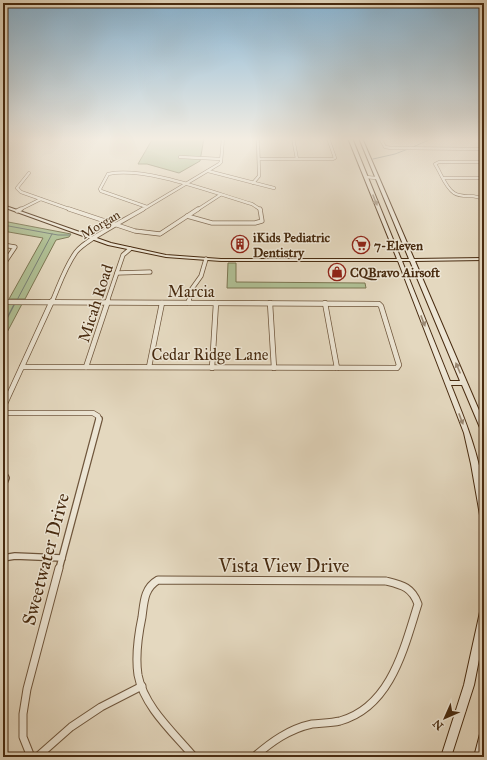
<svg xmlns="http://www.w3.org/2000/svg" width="487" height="760" viewBox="0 0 487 760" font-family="'IM FELL Great Primer',serif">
  <rect width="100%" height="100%" fill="#e4d8bf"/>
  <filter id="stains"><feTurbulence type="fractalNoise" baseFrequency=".005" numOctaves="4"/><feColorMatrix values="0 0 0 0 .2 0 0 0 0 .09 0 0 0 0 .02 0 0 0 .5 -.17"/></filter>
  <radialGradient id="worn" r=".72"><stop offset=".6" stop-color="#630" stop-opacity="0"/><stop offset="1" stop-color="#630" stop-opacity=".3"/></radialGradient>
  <g fill="#b0c095" stroke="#7c7652">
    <polygon points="153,138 204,138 200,161 179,173 147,164 138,164"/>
    <polygon points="3,221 71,234 69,237 56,240 25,299 9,299 43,238 3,231"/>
    <polygon points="228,263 236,263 236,282 365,283 366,288 227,288"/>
    <polygon points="6,304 22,304 3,340 3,309"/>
  </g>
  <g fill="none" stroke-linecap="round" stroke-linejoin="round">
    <g stroke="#788077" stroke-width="1">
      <polyline points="411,148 433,138"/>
      <polyline points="373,159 395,154 408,149"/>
      <polyline points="3,225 58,235 70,235"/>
      <polyline points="16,302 52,234"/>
    </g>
    <polyline stroke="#788077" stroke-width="1.5" points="3,326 16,301"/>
    <defs>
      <g id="minor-far4">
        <polyline points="293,138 297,159"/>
        <polyline points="380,138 385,147 391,148 484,149"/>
        <polyline points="180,157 221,159"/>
        <polyline points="259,159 333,159 335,158 328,138"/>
        <path d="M 484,162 L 439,162 L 435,164 C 441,173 445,187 454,193 C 463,199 475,193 484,200"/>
        <polyline points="208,171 274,188"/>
        <polyline points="29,173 17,188 21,192 72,210"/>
        <polyline points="366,177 376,178"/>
        <polyline points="444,178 484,178"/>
        <polyline points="253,183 259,176 258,138"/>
        <path d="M 147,207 L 101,191 L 100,189 L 108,174 C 145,166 214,193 252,204 L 261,210"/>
        <polyline points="19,210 41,199"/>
        <polyline points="142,210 219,164 221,162 223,138"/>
        <polyline points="197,210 220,195"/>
      </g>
      <g id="minor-far3">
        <polyline points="69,209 135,231 160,234 198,209"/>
        <polyline points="17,211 21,209"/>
        <polyline points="187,216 212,223 255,223 262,221 260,209"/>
        <polyline points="3,245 15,247 3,265"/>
        <polyline points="117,273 150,272"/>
        <polyline points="3,302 40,302"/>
        <path d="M 52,302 C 59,286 65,267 76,252 C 86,239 127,219 143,209"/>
        <polyline points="107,302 123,255 130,249"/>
        <polyline points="189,302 191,290 201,276 206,259"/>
      </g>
      <g id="minor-far2">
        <polyline points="3,302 379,304 381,306 399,365 397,368 22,367"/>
        <polyline points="189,303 189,301"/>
        <polyline points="270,303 274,368"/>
        <polyline points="325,303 337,368"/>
        <polyline points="86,367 108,301"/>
        <polyline points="149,367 162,303"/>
        <polyline points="212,368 216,303"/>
        <polyline points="3,408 52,301"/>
        <polyline points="3,413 93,413 98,416 99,420"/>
      </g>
      <g id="minor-far1">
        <polyline points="3,473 6,478 3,485"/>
        <polyline points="3,558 15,556 62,558"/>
        <polyline points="59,569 99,419"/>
      </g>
      <g id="minor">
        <polyline points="31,757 23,737 23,714 27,689 59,568"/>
        <polyline points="37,757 71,727 101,707 142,686"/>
        <path d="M 194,757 C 174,733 144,707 138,675 C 135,655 138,636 142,617 C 144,602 144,588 158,580 L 386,581 C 402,585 412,587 418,604 C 404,648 391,707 340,721 C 331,723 321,723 312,724 C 289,729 271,742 254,757"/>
      </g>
      <g id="secondary">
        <path d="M 348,138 L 352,138 L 401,259 L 409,259 L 359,138 L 362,138 L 414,259 L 484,258 L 484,260 L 415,261 L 484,422 L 484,432 L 482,432 L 481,430 L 462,385 L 451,385 C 465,420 480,456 484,494 C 485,502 484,510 484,518 L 481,517 L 480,515 L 471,464 L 464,433 L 398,261 L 221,261 L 166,257 L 108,245 L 3,207 L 3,205 L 111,243 L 166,255 L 221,259 L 397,259 ZM 402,261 L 410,261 L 460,381 L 450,381 Z"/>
        <polygon points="484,608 484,634 474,685 451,757 441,757 464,685 480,612 481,609"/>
        <polygon points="484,733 484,757 474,757 480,734"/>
      </g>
    </defs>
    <use href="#minor-far4" stroke="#6f563c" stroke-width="3.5"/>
    <use href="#minor-far3" stroke="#6f563c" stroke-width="5"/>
    <use href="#minor-far2" stroke="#6f563c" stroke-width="6"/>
    <use href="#minor-far1" stroke="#6f563c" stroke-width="8"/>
    <use href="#minor" stroke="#6f563c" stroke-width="9"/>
    <use href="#secondary" stroke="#482b10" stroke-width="2"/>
    <use href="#minor-far4" stroke="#ede6d5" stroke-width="2.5"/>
    <use href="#minor-far3" stroke="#ede6d5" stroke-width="3.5"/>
    <use href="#minor-far2" stroke="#ede6d5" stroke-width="4.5"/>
    <use href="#minor-far1" stroke="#ede6d5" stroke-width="5.5"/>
    <use href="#minor" stroke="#ede6d5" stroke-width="7"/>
    <use href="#secondary" fill="#ede6d5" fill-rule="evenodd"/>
  </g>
  <defs><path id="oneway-solid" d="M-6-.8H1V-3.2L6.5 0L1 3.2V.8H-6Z"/></defs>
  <g fill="#9a8872">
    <use href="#oneway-solid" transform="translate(375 200) rotate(68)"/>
    <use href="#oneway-solid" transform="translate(423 321) rotate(69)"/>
    <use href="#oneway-solid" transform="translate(458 368) rotate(-113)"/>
    <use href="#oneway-solid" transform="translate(461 419) rotate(69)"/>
  </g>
  <linearGradient id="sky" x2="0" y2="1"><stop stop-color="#88b6d6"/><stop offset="0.57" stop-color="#f3ede2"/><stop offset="1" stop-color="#f3ede2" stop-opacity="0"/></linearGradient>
  <rect width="487" height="244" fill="url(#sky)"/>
  <defs>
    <symbol id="building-ring" viewBox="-11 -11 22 22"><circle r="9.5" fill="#ede6d5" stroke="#8f2418" stroke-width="1.5"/><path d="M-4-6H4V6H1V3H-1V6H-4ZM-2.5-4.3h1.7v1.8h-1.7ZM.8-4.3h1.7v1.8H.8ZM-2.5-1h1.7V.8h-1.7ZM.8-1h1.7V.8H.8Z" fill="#8f2418"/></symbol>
    <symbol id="supermarket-ring" viewBox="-11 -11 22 22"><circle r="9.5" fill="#ede6d5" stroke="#8f2418" stroke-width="1.5"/><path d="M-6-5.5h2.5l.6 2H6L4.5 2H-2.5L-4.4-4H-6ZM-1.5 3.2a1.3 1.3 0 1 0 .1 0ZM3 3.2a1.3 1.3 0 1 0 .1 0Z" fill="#8f2418"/></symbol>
    <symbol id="shop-ring" viewBox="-11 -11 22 22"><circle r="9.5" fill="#ede6d5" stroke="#8f2418" stroke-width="1.5"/><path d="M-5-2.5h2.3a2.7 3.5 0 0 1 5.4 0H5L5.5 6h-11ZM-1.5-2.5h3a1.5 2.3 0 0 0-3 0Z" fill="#8f2418"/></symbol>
  </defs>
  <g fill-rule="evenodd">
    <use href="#building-ring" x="230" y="234" width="20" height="20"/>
    <use href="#supermarket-ring" x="351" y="235" width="20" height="20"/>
    <use href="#shop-ring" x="327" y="262" width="20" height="20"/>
  </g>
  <g text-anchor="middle" stroke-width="3" stroke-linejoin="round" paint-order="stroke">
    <g font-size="13" fill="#482b10" stroke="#ede6d5">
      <text transform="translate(100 224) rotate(-31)" y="5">Morgan</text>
    </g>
    <g font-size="13" font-weight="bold" fill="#482b10" stroke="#ede6d5" text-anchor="start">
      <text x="253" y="242">iKids Pediatric<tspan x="253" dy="15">Dentistry</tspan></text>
      <text x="374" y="250">7-Eleven</text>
      <text x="350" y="277">CQBravo Airsoft</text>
    </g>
    <g font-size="16" fill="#482b10" stroke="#ede6d5">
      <text x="191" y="297">Marcia</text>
      <text transform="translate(95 303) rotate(-72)" y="6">Micah Road</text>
      <text x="210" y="360">Cedar Ridge Lane</text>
    </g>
    <g font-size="19" fill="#482b10" stroke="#ede6d5">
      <text transform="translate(45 559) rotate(-75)" y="7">Sweetwater Drive</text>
      <text x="284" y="572">Vista View Drive</text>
    </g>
  </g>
  <rect width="487" height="760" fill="none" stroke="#e4d8bf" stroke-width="16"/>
  <rect x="4" y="4" width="479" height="752" fill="none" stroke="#482b10" stroke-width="2"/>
  <rect x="8" y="8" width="471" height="744" fill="none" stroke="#482b10"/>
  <g transform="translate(445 718) rotate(225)" stroke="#ede6d5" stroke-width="3" paint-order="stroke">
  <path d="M0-3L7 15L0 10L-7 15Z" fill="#482b10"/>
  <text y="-6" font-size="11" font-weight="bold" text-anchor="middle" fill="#482b10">N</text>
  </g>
  <rect width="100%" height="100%" filter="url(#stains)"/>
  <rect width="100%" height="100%" fill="url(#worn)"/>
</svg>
